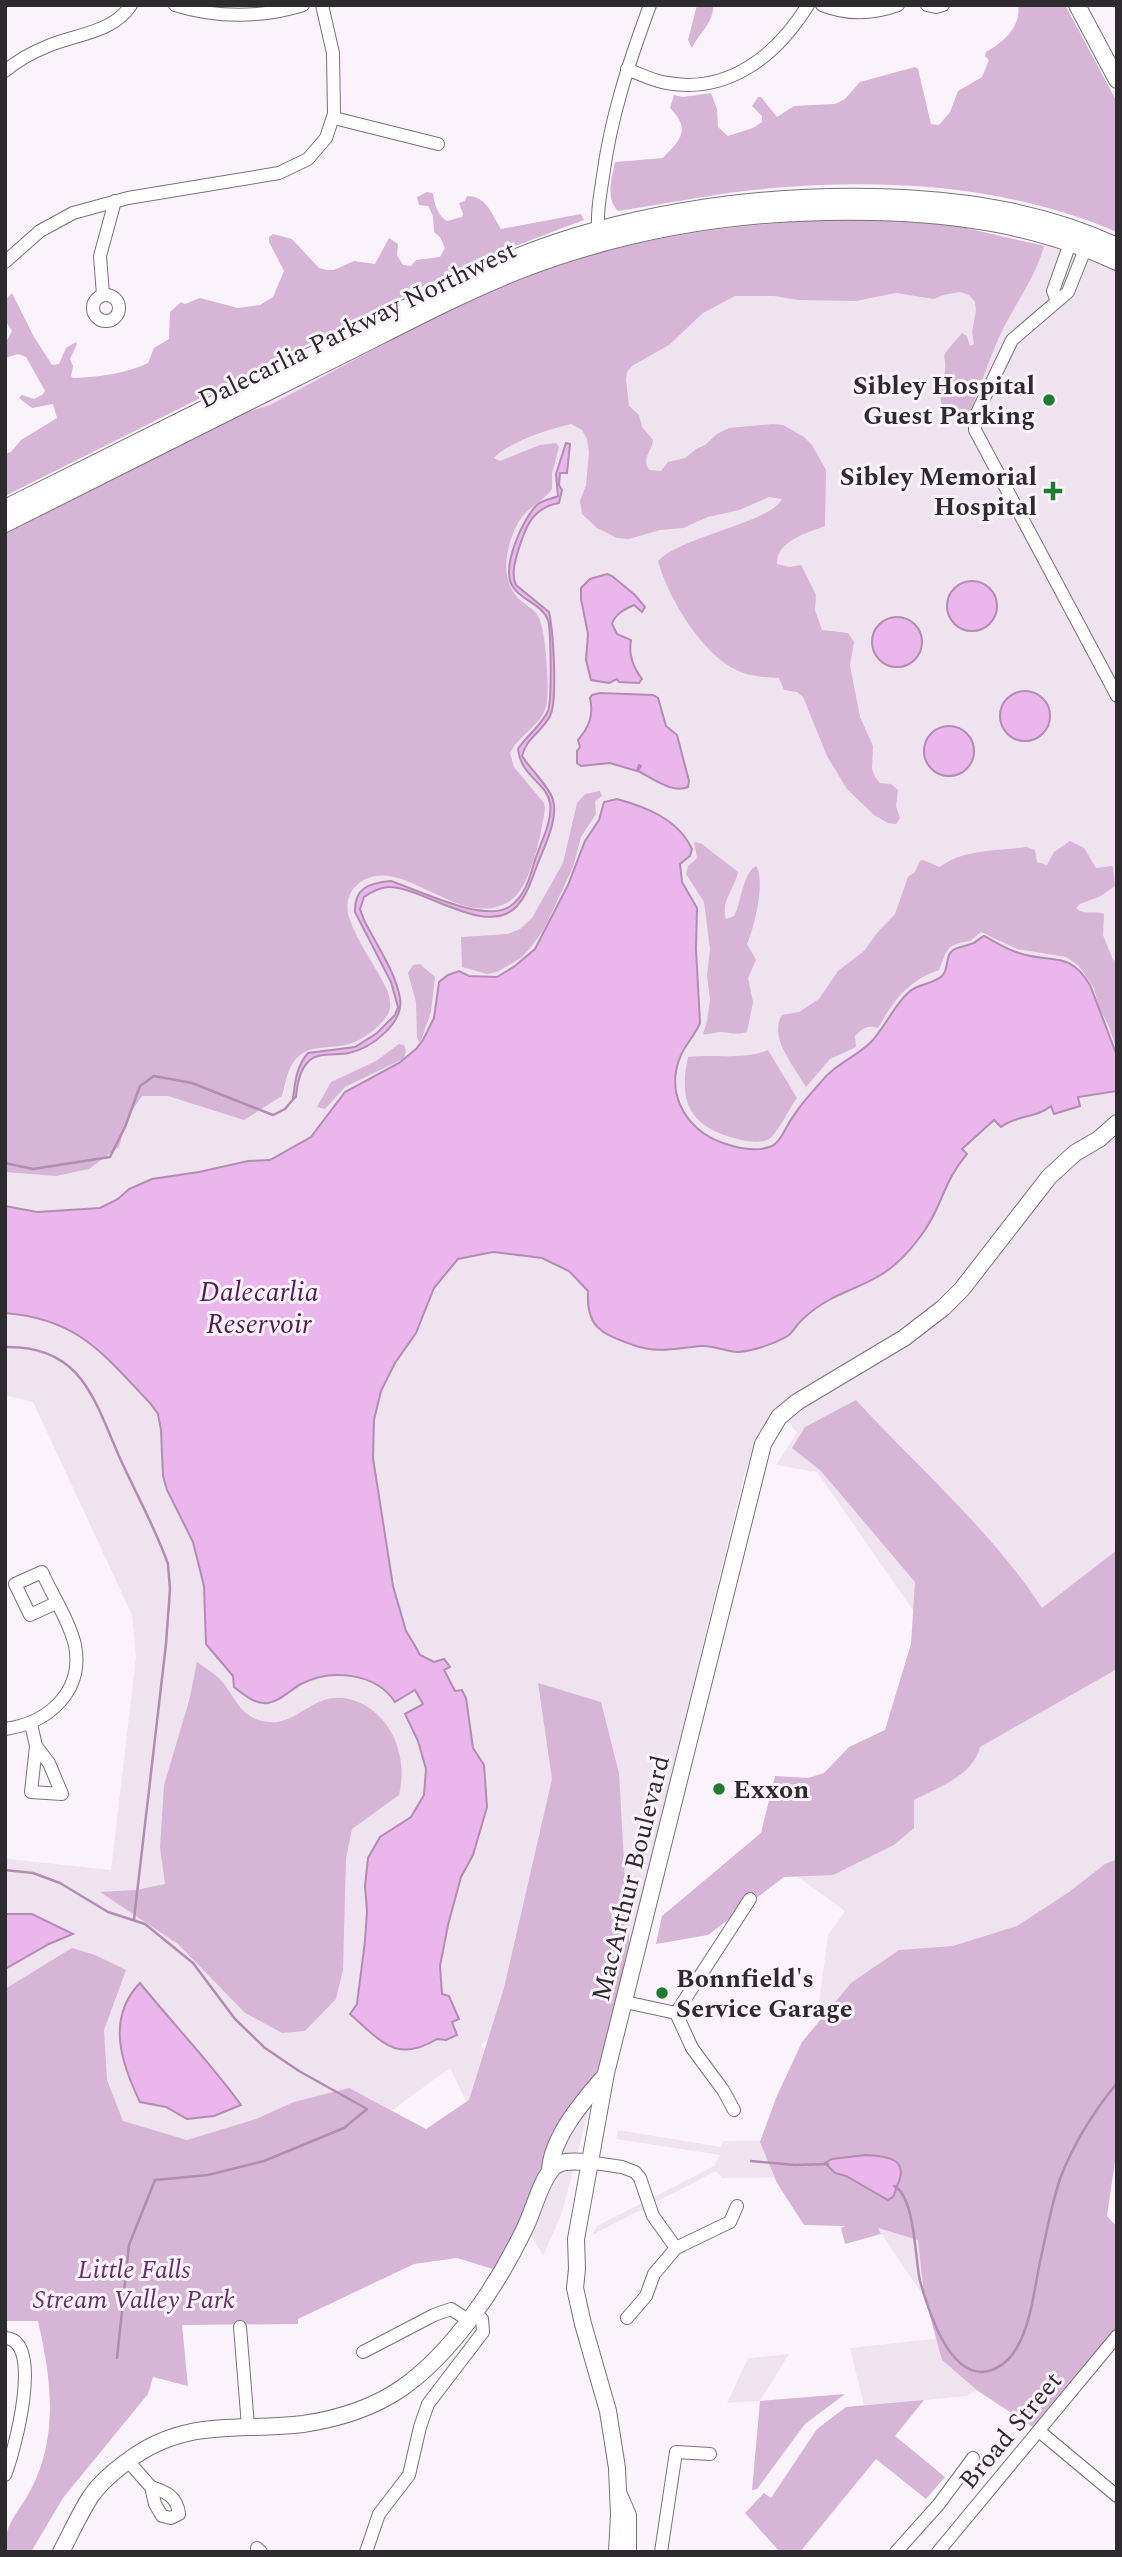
<svg xmlns="http://www.w3.org/2000/svg" width="1122" height="2557" viewBox="0 0 1122 2557" font-family="Spectral,serif">
  <rect width="100%" height="100%" fill="#fbf3fb"/>
  <g fill="#f0e3f0">
    <polygon points="809,216 1060,246 1059,250 1089,259 1117,272 1117,1550 958,1675 817,1472 776,1465 797,1433 776,1407 758,1438 745,1472 631,1941 581,1958 481,2045 494,2069 613,2016 562,2213 543,2256 529,2232 450,2068 369,2127 169,2179 5,2044 5,1855 9,1859 111,1870 136,1657 132,1615 33,1402 5,1395 5,523 269,392 600,244"/>
    <polygon points="1117,1669 1117,2080 1014,2364 967,2396 864,2406 850,2348 951,2337 843,2177 722,2178 716,2171 592,2235 597,2226 714,2166 720,2155 616,2139 618,2130 721,2147 723,2141 823,2140 818,2011 828,1935 845,1911 791,1872 877,1805"/>
    <polygon points="789,2354 760,2401 727,2403 748,2358"/>
  </g>
  <g fill="#d6b5d6">
    <path d="M 697,5 L 713,5 C 714,23 699,33 692,48 L 688,40 Z"/>
    <path d="M 1018,5 L 1065,5 L 1117,102 L 1117,232 C 1000,182 869,177 744,191 C 702,196 660,205 618,211 C 605,198 612,178 615,162 L 663,158 C 681,139 691,130 670,108 L 674,95 L 683,97 L 711,93 L 717,109 L 718,127 L 728,136 L 753,128 L 762,122 L 762,116 L 752,106 L 758,97 L 761,97 L 777,117 L 794,106 L 835,104 L 845,99 L 860,82 L 915,67 L 918,69 L 931,124 L 939,125 L 950,112 L 958,91 L 982,77 L 989,60 L 985,56 L 986,52 C 1003,43 1022,26 1018,5 Z"/>
    <path d="M 427,192 L 433,193 C 434,204 438,216 447,221 L 462,217 L 463,214 L 459,203 L 465,201 L 467,196 C 487,196 492,215 501,229 L 581,214 L 584,220 L 470,263 L 5,496 L 5,454 L 11,452 L 21,440 L 57,418 L 53,404 L 32,408 L 19,398 L 22,395 L 34,399 L 42,395 L 45,391 L 26,357 L 18,354 L 5,358 L 5,344 L 12,331 L 5,320 L 5,300 L 12,293 L 34,337 L 52,365 L 59,364 L 66,348 L 76,342 L 77,344 L 70,359 L 73,366 L 71,376 L 73,378 C 99,377 125,374 148,363 L 154,348 L 169,339 L 170,312 L 181,302 L 185,304 L 200,298 L 238,308 L 260,305 L 273,297 L 284,271 L 269,242 L 269,237 L 273,234 L 292,239 L 319,268 L 327,270 L 334,270 L 354,261 L 375,264 L 389,238 L 398,244 L 397,255 L 403,265 L 411,266 L 416,260 L 440,257 L 445,248 L 440,237 L 434,232 L 433,216 L 428,206 L 419,205 L 417,197 Z"/>
    <path d="M 825,220 L 874,220 L 953,225 L 1044,246 C 1036,276 1017,301 1003,329 C 990,355 982,384 970,411 L 962,419 L 946,415 C 932,390 950,380 944,356 L 945,353 L 962,333 L 967,336 L 970,346 L 974,344 L 972,332 L 976,310 L 975,302 L 969,295 L 960,292 L 943,295 L 934,299 L 896,293 L 856,301 L 798,300 L 774,296 L 735,296 L 703,313 L 669,345 L 632,366 L 627,372 L 626,380 L 629,406 L 639,415 L 642,427 L 653,440 C 652,453 641,457 649,470 L 661,471 L 668,462 L 685,458 L 696,449 L 705,445 L 717,434 L 729,428 L 773,424 L 783,425 L 804,437 L 812,445 L 826,470 L 825,526 C 807,533 776,541 777,564 L 789,567 L 801,565 L 816,595 L 815,610 L 822,630 L 848,633 L 854,642 L 850,665 L 860,717 L 873,746 L 872,769 L 875,777 L 880,783 L 891,784 L 898,790 L 896,806 L 900,818 L 896,824 L 888,823 L 874,815 L 847,789 L 827,756 L 803,697 L 797,692 L 784,690 L 779,678 C 767,677 753,677 741,672 C 704,658 668,598 658,561 C 681,536 770,523 782,499 L 769,497 L 739,510 L 708,517 L 683,528 L 660,530 L 629,539 L 617,538 L 597,528 L 582,514 L 580,501 L 586,485 L 589,452 L 587,439 L 582,430 L 571,424 C 549,429 508,442 494,458 L 500,461 L 540,445 L 556,443 L 559,447 L 552,474 L 552,489 C 543,502 526,508 518,523 C 506,546 499,578 518,598 C 524,604 534,609 538,616 C 546,628 550,692 546,707 C 541,725 518,736 510,753 L 514,767 L 544,803 L 545,808 C 542,831 531,888 510,901 C 471,926 427,882 389,876 C 364,872 341,891 349,917 C 357,943 377,967 388,992 C 390,1000 392,1007 388,1014 C 380,1028 360,1042 345,1045 C 332,1048 314,1046 303,1053 C 288,1062 286,1081 282,1096 L 244,1120 L 168,1096 L 142,1096 L 127,1118 L 119,1147 L 89,1169 L 56,1176 L 5,1172 L 5,533 L 248,412 L 270,405 C 354,361 440,310 528,276 C 624,239 724,225 825,220 Z"/>
    <polygon points="600,791 602,796 595,801 596,814 581,837 573,867 544,929 531,947 521,958 497,972 487,974 462,967 461,937 508,934 520,929 532,918 563,863 577,803 585,794"/>
    <path d="M 1070,841 L 1084,848 L 1096,868 L 1112,866 L 1113,868 L 1115,886 L 1099,897 L 1080,904 L 1076,908 C 1084,916 1095,910 1104,914 L 1103,935 L 1113,960 L 1117,961 L 1117,1050 L 1108,1024 L 1099,1008 L 1094,988 L 1079,966 L 1066,957 L 1017,949 L 981,932 L 970,941 L 959,943 L 950,947 L 945,954 L 939,970 C 909,980 893,1001 878,1028 C 867,1025 863,1028 855,1036 L 856,1047 L 830,1059 L 806,1087 C 795,1067 768,1038 782,1015 L 799,1012 L 819,999 L 838,971 L 864,951 L 877,933 L 895,914 L 908,877 L 915,872 L 920,861 L 923,860 L 940,867 C 962,849 998,851 1026,847 L 1035,850 L 1037,862 L 1047,865 L 1054,852 Z"/>
    <path d="M 694,842 L 702,844 L 738,872 C 735,888 720,902 726,919 L 734,916 C 742,902 742,874 756,866 C 766,881 754,928 747,944 L 756,960 L 748,978 L 753,1002 L 747,1032 C 737,1035 731,1033 722,1032 C 715,1032 710,1035 703,1034 L 707,1021 L 710,999 L 707,975 L 710,949 L 704,902 L 686,874 L 688,866 L 697,858 Z"/>
    <polygon points="420,964 435,977 431,1012 420,1043 417,1037 416,1002 408,973 413,965"/>
    <polygon points="399,1044 404,1045 406,1052 403,1059 345,1087 325,1109 317,1107 331,1082 376,1061"/>
    <path d="M 768,1050 L 797,1098 C 790,1107 778,1133 769,1139 C 761,1144 745,1141 737,1139 C 690,1127 678,1103 688,1057 C 711,1054 748,1060 768,1050 Z"/>
    <path d="M 856,1400 C 919,1469 991,1530 1042,1608 L 1117,1550 L 1117,1669 L 980,1747 C 973,1776 938,1787 914,1800 L 914,1828 L 894,1845 L 833,1875 L 784,1877 L 708,1935 L 656,1944 L 662,1916 L 761,1833 L 775,1776 L 808,1778 L 824,1773 L 849,1747 L 885,1730 L 911,1644 L 915,1582 L 821,1471 L 792,1448 L 805,1427 Z"/>
    <path d="M 197,1662 C 204,1667 212,1672 219,1678 C 236,1696 239,1720 270,1722 C 290,1724 306,1706 324,1700 C 358,1689 393,1720 399,1753 C 403,1768 402,1781 399,1795 L 352,1829 L 346,1858 L 343,1970 L 336,1999 L 305,2031 L 282,2033 L 245,2013 L 178,1944 L 100,1892 L 136,1890 L 165,1884 L 160,1847 L 164,1785 L 189,1701 Z"/>
    <path d="M 538,1683 L 601,1702 L 619,1773 L 626,1896 L 629,1906 L 629,1944 L 601,2062 L 496,2270 L 457,2258 L 414,2264 L 298,2319 L 298,2324 L 182,2325 L 188,2386 L 153,2377 L 148,2394 L 63,2498 L 31,2552 L 5,2552 C 5,2520 18,2515 31,2489 C 59,2436 51,2377 38,2321 L 5,2321 L 5,1989 L 72,1948 L 95,1955 L 126,1970 L 104,2030 L 107,2080 L 123,2121 L 187,2140 L 256,2119 L 294,2102 L 349,2088 L 426,2129 L 469,2100 L 504,1988 L 552,1779 Z"/>
    <polygon points="1117,1859 1117,2148 1107,2216 1117,2227 1117,2336 1039,2431 978,2391 942,2360 924,2294 918,2240 878,2228 881,2234 845,2244 841,2228 845,2226 804,2225 777,2183 760,2142 776,2098 802,2042 851,1983 899,1950 953,1946 1017,1926 1069,1892 1105,1864"/>
    <polygon points="845,2394 805,2424 757,2489 752,2490 760,2401"/>
    <polygon points="924,2400 895,2436 945,2477 926,2499 876,2459 800,2552 780,2552 745,2513 764,2493 771,2498 817,2429 846,2407"/>
  </g>
  <g fill="#eab6eb" stroke="#b28cb2" stroke-width="2">
    <path d="M 566,443 L 570,444 L 567,473 L 560,473 L 559,485 L 562,490 L 559,503 C 531,508 525,529 518,551 C 515,562 511,574 516,585 L 549,612 C 553,630 558,700 550,716 C 542,732 526,738 522,756 C 531,770 544,781 551,795 C 561,814 545,845 538,863 C 532,878 528,894 517,906 C 487,939 422,886 388,887 C 379,888 371,892 364,897 L 360,909 L 364,920 C 376,944 395,971 400,998 C 404,1024 371,1048 349,1053 C 336,1056 318,1051 308,1062 C 299,1071 297,1085 296,1097 L 293,1099 C 295,1082 296,1067 308,1053 L 355,1047 L 377,1033 L 395,1015 L 398,1007 L 391,982 L 355,912 C 354,888 369,883 391,881 C 418,890 484,923 509,907 C 525,897 530,877 535,860 C 540,844 553,821 550,803 C 547,783 521,777 518,749 C 527,735 541,726 548,711 C 552,701 551,630 548,620 C 542,604 522,601 513,587 C 500,569 523,517 538,504 C 543,500 552,499 558,496 L 556,474 Z"/>
    <path d="M 607,574 L 612,576 L 635,595 L 645,607 L 642,612 L 634,605 C 625,609 615,614 612,624 L 617,634 L 631,640 C 628,655 633,667 642,679 L 639,683 L 619,682 L 617,679 L 609,683 L 591,680 L 586,660 L 588,634 L 581,599 L 581,588 L 590,579 Z"/>
    <circle cx="972" cy="606" r="25"/>
    <circle cx="897" cy="642" r="25"/>
    <circle cx="1025" cy="716" r="25"/>
    <path d="M 600,693 L 653,695 L 658,698 L 666,726 L 677,735 L 689,781 L 688,787 C 673,794 652,778 638,771 L 641,766 L 639,765 L 637,771 L 610,763 L 581,766 L 577,763 L 577,751 L 580,747 L 578,740 C 589,727 594,715 590,698 L 592,695 Z"/>
    <circle cx="949" cy="751" r="25"/>
    <path d="M 617,799 C 646,807 678,819 692,849 L 690,856 L 680,864 L 682,882 L 697,908 L 696,949 L 700,1023 C 695,1035 686,1044 681,1055 C 669,1082 676,1109 697,1128 C 713,1143 751,1155 772,1146 C 778,1143 782,1136 785,1130 C 794,1112 807,1098 820,1083 C 834,1065 854,1058 870,1043 C 885,1028 893,1006 909,992 C 919,983 932,985 942,976 C 949,969 945,959 951,952 C 956,946 964,947 971,944 C 976,943 979,938 984,936 C 996,942 1006,949 1019,953 C 1052,964 1069,950 1090,985 L 1117,1056 L 1117,1091 L 1078,1097 L 1080,1106 L 1054,1114 L 1051,1106 C 1037,1118 1016,1115 1001,1127 L 994,1120 L 962,1149 L 967,1154 C 943,1181 942,1209 920,1237 C 909,1252 894,1268 877,1277 C 862,1286 845,1291 829,1300 C 820,1305 810,1312 803,1319 C 798,1323 794,1330 789,1335 C 777,1343 753,1351 738,1352 C 726,1352 714,1345 701,1346 C 677,1348 658,1354 633,1345 C 601,1333 586,1328 588,1291 L 569,1271 L 542,1258 L 493,1252 L 458,1259 L 434,1288 L 416,1333 L 395,1363 L 381,1391 L 374,1420 L 373,1458 L 393,1586 L 406,1631 L 414,1644 L 420,1655 L 434,1662 L 444,1659 L 450,1667 L 444,1670 L 455,1691 L 462,1690 L 466,1698 L 473,1748 L 484,1765 L 487,1807 L 473,1855 L 461,1877 L 448,1925 L 440,1966 L 442,1994 L 449,1996 L 459,2019 L 452,2022 L 457,2035 L 446,2040 L 437,2039 C 396,2064 381,2041 350,2014 L 357,2004 L 365,1941 L 367,1911 L 365,1886 L 368,1858 L 380,1837 L 411,1817 L 424,1795 L 426,1769 L 418,1741 L 405,1714 L 423,1704 L 415,1690 L 395,1702 C 376,1673 331,1668 301,1684 C 290,1690 281,1701 268,1703 C 255,1705 243,1694 234,1687 L 233,1676 L 206,1644 L 204,1586 L 193,1542 L 167,1490 L 163,1476 L 161,1430 L 158,1414 L 150,1403 C 103,1354 79,1319 5,1313 L 5,1206 L 37,1212 L 100,1208 L 118,1199 L 129,1189 L 152,1179 L 199,1172 L 248,1161 L 270,1160 L 311,1137 L 345,1092 L 399,1063 L 416,1049 L 423,1040 L 434,1018 L 439,982 L 448,975 L 459,971 L 469,976 L 497,977 L 515,966 L 535,949 L 568,885 L 585,841 L 599,820 L 604,802 Z"/>
    <polygon points="5,1914 32,1914 73,1934 49,1944 5,1969"/>
    <path d="M 140,1983 C 173,2024 210,2062 241,2105 L 214,2116 L 187,2119 L 166,2107 L 140,2102 C 121,2063 106,2018 140,1983 Z"/>
    <path d="M 866,2155 C 888,2156 910,2159 897,2186 C 894,2193 896,2196 888,2200 L 846,2176 L 835,2173 L 825,2163 L 832,2159 Z"/>
  </g>
  <g fill="none" stroke-linecap="round" stroke-linejoin="round">
    <g stroke="#b28cb2" stroke-width="2.5">
      <polyline points="5,1163 33,1169 110,1157 125,1127 140,1086 154,1076 192,1083 273,1115 285,1109 295,1097"/>
      <path d="M 5,1347 C 81,1345 94,1399 119,1456 C 135,1492 155,1527 168,1564 L 170,1589 L 166,1644 L 134,1919"/>
      <polyline points="5,1870 33,1873 60,1883 108,1912 145,1924 193,1963 235,2019 265,2048 299,2071 367,2109 344,2128 264,2161 208,2175 155,2180 129,2245 117,2358"/>
      <polyline points="751,2161 795,2165 828,2164"/>
      <path d="M 894,2186 C 915,2196 915,2259 920,2281 C 928,2309 947,2372 982,2372 C 997,2371 1009,2361 1016,2349 C 1031,2324 1034,2291 1040,2262 C 1046,2235 1051,2206 1060,2179 C 1073,2145 1094,2111 1117,2083"/>
    </g>
    <defs>
      <g id="street">
        <path d="M 175,5 C 216,18 262,18 303,5"/>
        <path d="M 822,5 C 847,15 874,14 898,5"/>
        <polyline points="927,5 936,7 943,5"/>
        <path d="M 627,69 C 640,74 653,81 667,83 C 729,94 777,55 808,5"/>
        <path d="M 5,71 C 18,60 33,52 48,46 C 76,34 113,33 131,5"/>
        <polyline points="334,118 438,144"/>
        <path d="M 599,236 C 596,216 600,196 603,176 C 611,116 629,62 650,5"/>
        <polyline points="1088,242 1068,292 1012,340 975,417 975,430 1117,696"/>
        <polyline points="5,262 40,231 73,213 128,198 279,173 308,159 326,138 334,114 333,53 322,5"/>
        <polyline points="103,295 100,256 115,201"/>
        <circle cx="106" cy="308" r="13"/>
        <polyline points="1057,301 1053,291 1073,235"/>
        <polyline points="31,1724 36,1746 31,1792 62,1794 49,1763 36,1746"/>
        <path d="M 5,1729 C 48,1723 84,1692 75,1645 C 69,1620 52,1595 42,1572 L 15,1584 L 30,1615 L 56,1603"/>
        <polyline points="625,2002 676,2013"/>
        <polyline points="676,2013 750,1899"/>
        <polyline points="676,2013 692,2048 723,2090 734,2110"/>
        <polyline points="588,2162 622,2167 635,2172 640,2178 653,2216 676,2248"/>
        <polyline points="627,2318 646,2296 654,2274 676,2248 730,2222 737,2206"/>
        <polyline points="240,2327 248,2426"/>
        <path d="M 5,2338 C 45,2339 14,2453 5,2475"/>
        <polyline points="363,2352 434,2315 451,2309 468,2320"/>
        <polyline points="1039,2431 1117,2496"/>
        <path d="M 128,2461 L 151,2487 L 155,2504 L 162,2516 L 171,2518 L 179,2514 C 177,2496 166,2492 151,2487"/>
        <polyline points="620,2492 630,2515 630,2552"/>
        <polyline points="257,2548 261,2552"/>
        <polyline points="366,2552 379,2514 409,2475 420,2427 428,2404 483,2332 482,2319 474,2313"/>
        <polyline points="661,2552 676,2452 710,2454"/>
        <polyline points="896,2552 939,2504 973,2458"/>
        <polyline points="938,2552 1117,2336"/>
      </g>
      <g id="secondary">
        <polyline points="1077,5 1117,80"/>
        <path d="M 5,508 C 114,454 222,400 330,346 C 417,302 503,255 597,230 C 687,206 780,195 874,197 C 958,199 1040,210 1117,246"/>
        <path d="M 5,524 C 108,473 211,421 314,369 C 382,336 448,299 518,271 C 631,227 753,209 874,212 C 959,214 1039,226 1117,262"/>
        <path d="M 550,2170 C 552,2137 583,2101 604,2077"/>
        <path d="M 61,2552 C 71,2533 80,2513 91,2496 C 100,2483 113,2472 125,2463 C 183,2417 236,2432 303,2424 C 337,2419 373,2408 402,2388 C 453,2352 497,2286 524,2230 C 533,2213 540,2181 553,2168 C 561,2159 577,2162 588,2162"/>
        <polyline points="617,2552 619,2515 617,2468 608,2411 583,2324 575,2288 577,2269 576,2239 606,2073 763,1444 779,1417 797,1402 904,1338 943,1308 962,1289 1049,1177 1075,1153 1099,1139 1117,1123"/>
      </g>
    </defs>
    <use href="#street" stroke="#797379" stroke-width="14"/>
    <use href="#secondary" stroke="#797379" stroke-width="18"/>
    <use href="#street" stroke="#fff" stroke-width="12"/>
    <use href="#secondary" stroke="#fff" stroke-width="16"/>
  </g>
  <g fill="#1d7d2e" stroke="#fbf3fb" stroke-width="2.5">
    <circle cx="1049" cy="400" r="7"/>
    <path d="M1049.5 480.5h7v7h7v7h-7v7h-7v-7h-7v-7h7z"/>
    <circle cx="719" cy="1789" r="7"/>
    <circle cx="662" cy="1993" r="7"/>
  </g>
  <g text-anchor="middle" stroke-width="6" stroke-linejoin="round" paint-order="stroke">
    <g font-size="26" fill="#2e2b2e" stroke="#fbf3fb">
      <text transform="translate(357 324) rotate(-26)" y="9">Dalecarlia Parkway Northwest</text>
      <text transform="translate(630 1878) rotate(-76)" y="9">MacArthur Boulevard</text>
      <text transform="translate(1010 2430) rotate(-50)" y="9">Broad Street</text>
    </g>
    <g font-size="26" font-weight="bold" fill="#2e2b2e" stroke="#fbf3fb" text-anchor="end">
      <text x="1035" y="394">Sibley Hospital<tspan x="1035" dy="30">Guest Parking</tspan></text>
      <text x="1037" y="485">Sibley Memorial<tspan x="1037" dy="30">Hospital</tspan></text>
      <text x="733" y="1798" text-anchor="start">Exxon</text>
      <text x="676" y="1987" text-anchor="start">Bonnfield's<tspan x="676" dy="30">Service Garage</tspan></text>
    </g>
    <g font-size="26" font-style="italic" fill="#6b2e6e" stroke="#fbf3fb">
      <text x="134" y="2278">Little Falls<tspan x="134" dy="30">Stream Valley Park</tspan></text>
    </g>
    <g font-size="28" font-style="italic" fill="#561959" stroke="#fbf3fb">
      <text x="259" y="1301">Dalecarlia<tspan x="259" dy="32">Reservoir</tspan></text>
    </g>
  </g>
  <rect width="1122" height="2557" fill="none" stroke="#2e2b2e" stroke-width="14"/>
</svg>
